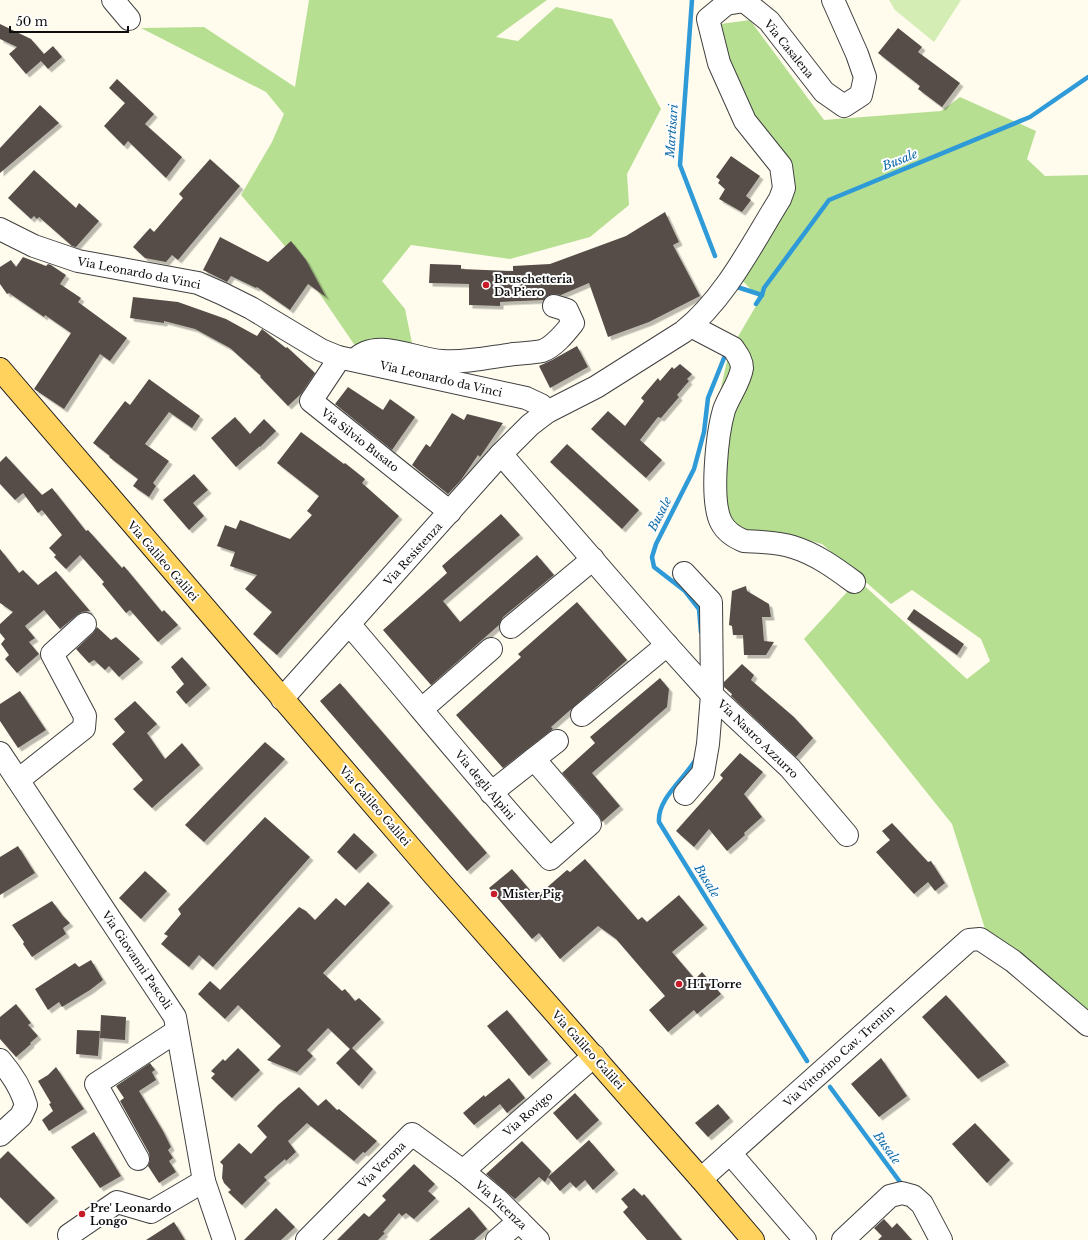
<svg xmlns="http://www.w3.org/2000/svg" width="1088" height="1240" viewBox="0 0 1088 1240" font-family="'Libre Baskerville',serif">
  <defs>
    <filter id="shadow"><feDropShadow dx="3.5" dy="3.5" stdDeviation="0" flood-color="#0004"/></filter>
  </defs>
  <rect width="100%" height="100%" fill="#fffbed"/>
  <polygon fill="#d3edb4" points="889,0 961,0 934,42 895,10"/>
  <g fill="#b7df92">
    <polygon points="309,0 547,0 496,37 518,41 556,7 612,19 661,109 627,174 629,205 590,237 510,259 411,245 382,281 405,309 413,348 360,353 315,287 321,288 241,195 272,142 284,114 266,92 141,28 204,27 295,87"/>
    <polygon points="750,20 824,120 941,111 960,97 1036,131 1027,159 1045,176 1088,175 1088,1027 986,932 952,824 804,639 858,580 967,679 990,661 981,639 912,590 891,604 822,544 785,534 718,528 710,436 729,352 760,299 736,274 790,195 713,25"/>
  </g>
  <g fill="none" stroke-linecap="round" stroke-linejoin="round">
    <g stroke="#2e9ad8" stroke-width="4.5">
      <polyline points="692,0 680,165 715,256"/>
      <polyline points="737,287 762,295"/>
      <polyline points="756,304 762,295 764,288 829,200 1030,117 1088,77"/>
      <polyline points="701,632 699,609 685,591 654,567 652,557 656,544 694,469 704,432 708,398 724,358"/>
      <path d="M 697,757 C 687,777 657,798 659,822 L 807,1061"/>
      <polyline points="830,1087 900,1182"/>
    </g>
  </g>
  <g fill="#574e49" filter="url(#shadow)">
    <polygon points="0,24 31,39 44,54 53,46 62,57 48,69 41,61 26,74 9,54 17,47 0,39"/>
    <polygon points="898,28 922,47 918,52 960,83 942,107 918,89 920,86 878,53"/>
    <polygon points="117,79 154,114 145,124 182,157 166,178 128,141 124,146 104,126 125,103 109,88"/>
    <polygon points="40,105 59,123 0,173 0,148"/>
    <polygon points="731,156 760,176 746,196 751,200 742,212 719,199 725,189 718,183 720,180 716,177"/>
    <polygon points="210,159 240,186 178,260 172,255 166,262 145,258 133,247 150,228 154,232 183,198 179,194"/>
    <polygon points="34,170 76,208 79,203 99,221 76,247 72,246 39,217 37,219 34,216 31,219 8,198"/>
    <polygon points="665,212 679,242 673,245 700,296 649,322 608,337 589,283 561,295 552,294 546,297 544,300 500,302 500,306 469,305 469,284 429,283 430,264 461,265 461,269 513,271 513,266 550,264 626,236"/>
    <polygon points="220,237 268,262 291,241 306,260 326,297 308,284 290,310 257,287 256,288 231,276 227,282 203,270"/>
    <polygon points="23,257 46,266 48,264 51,265 66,275 60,284 81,298 78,302 127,338 110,361 100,354 64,409 34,389 71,333 45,315 44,317 9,293 7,294 0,284 0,267 11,260 16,267"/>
    <polygon points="133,297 178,302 226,319 257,336 262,329 286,348 287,347 315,373 301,394 288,406 260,377 261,376 230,348 195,329 164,321 164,323 130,318"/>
    <polygon points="577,346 588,367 550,388 539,366 552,360"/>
    <polygon points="680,364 692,374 687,379 689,381 677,395 679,397 661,418 658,417 640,440 662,460 646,478 591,429 608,411 625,426 644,401 641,398 658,378 660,381 672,367 674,369"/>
    <polygon points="149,379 200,416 192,428 169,412 145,444 169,461 153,483 156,486 149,497 133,486 138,479 109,457 110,456 93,443 125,401 130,405"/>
    <polygon points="348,387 383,410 390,399 415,417 392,450 335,404"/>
    <polygon points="452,413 464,420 467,414 503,423 480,457 478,455 461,480 448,494 412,465 426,444 430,447"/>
    <polygon points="235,417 250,434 264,419 276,431 260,447 260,446 236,467 211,438"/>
    <polygon points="301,432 344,464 345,463 365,479 362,483 399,516 277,655 253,634 272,612 245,589 257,575 230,566 235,552 217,546 225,525 236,529 240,520 290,539 312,515 307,511 319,496 277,463"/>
    <polygon points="567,444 639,510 622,529 550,462"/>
    <polygon points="6,456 42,495 52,488 86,531 88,530 122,568 124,566 162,612 164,610 178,625 158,642 130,610 126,613 102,584 104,582 80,555 66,569 54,557 56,555 49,548 62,535 42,510 38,513 23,493 15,500 0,484 0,462"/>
    <polygon points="194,474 208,490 193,503 204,516 189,530 163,500"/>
    <polygon points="501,514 520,535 443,601 460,622 537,555 554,575 503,617 499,625 431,685 383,630 447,573 442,566"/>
    <polygon points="0,549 19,573 23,570 38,585 56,571 90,611 82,612 77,615 60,629 44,610 25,626 35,638 29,642 39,654 17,673 5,659 9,655 1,644 5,639 0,633 0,624 13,612 0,603"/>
    <polygon points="746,586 747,591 769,604 771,617 762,617 764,641 774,642 766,655 744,655 743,635 733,635 732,626 729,625 732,591"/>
    <polygon points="577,602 627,660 551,727 553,729 503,768 456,715 521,657 518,654"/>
    <polygon points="914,609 964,644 957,655 907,619"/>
    <polygon points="97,627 111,640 116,637 140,659 119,677 109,666 105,670 94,660 89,663 76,649 93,633"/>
    <polygon points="182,657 207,685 186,704 176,692 184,684 171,667"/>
    <polygon points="742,664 754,675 751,680 794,717 813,738 796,757 731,696 732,694 724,687 724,682"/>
    <polygon points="660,678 669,689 667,707 592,773 620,806 602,822 599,816 562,773 595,743 590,737"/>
    <polygon points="340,683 487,853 467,871 320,701"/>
    <polygon points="20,691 46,730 18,748 0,721 0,704"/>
    <polygon points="135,701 157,724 147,733 165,759 182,743 200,765 152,808 133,789 143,780 112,744 125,732 114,719"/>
    <polygon points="265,742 285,759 204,842 185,825"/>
    <polygon points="740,753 763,772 744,794 762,817 744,833 745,835 727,851 709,829 694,847 676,831 723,778 720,775"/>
    <polygon points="265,817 310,857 213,967 199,955 189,967 161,944 168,936 164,934 181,914 178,909"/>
    <polygon points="892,823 928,862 931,861 945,883 935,891 928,882 914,894 876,852 890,840 882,831"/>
    <polygon points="354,833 374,852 356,870 337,852"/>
    <polygon points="18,846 35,873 0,895 0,857"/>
    <polygon points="585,859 638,920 642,917 647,922 679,895 704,925 672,952 695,979 702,972 721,994 697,1014 694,1010 668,1032 649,1010 665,996 616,939 598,926 560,959 539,933 532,939 489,888 512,869 536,897 567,870 570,872"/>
    <polygon points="145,871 167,891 141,919 119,898"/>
    <polygon points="368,882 390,903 323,973 342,991 345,989 355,1001 359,998 381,1019 352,1048 373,1069 359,1086 336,1063 350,1049 328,1028 307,1050 313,1056 297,1072 267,1060 281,1046 238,1005 225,1019 198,994 210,981 220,990 299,907 306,911 315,920 336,898 345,906"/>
    <polygon points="52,901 63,916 70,923 63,928 66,934 32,957 23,944 24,942 12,925"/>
    <polygon points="91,960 103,980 90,990 62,1007 59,1002 48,1010 35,989 75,963 79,967"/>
    <polygon points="946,995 1006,1062 978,1079 922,1017"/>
    <polygon points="16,1004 31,1023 28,1025 30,1027 38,1036 30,1043 31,1044 16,1057 0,1039 0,1017"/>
    <polygon points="507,1010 548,1060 529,1076 504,1046 487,1026"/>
    <polygon points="101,1015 126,1017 125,1040 100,1038"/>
    <polygon points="77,1030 100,1031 98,1056 76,1054"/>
    <polygon points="238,1048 260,1070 232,1098 211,1078 215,1074 211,1071 223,1059 225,1061"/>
    <polygon points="881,1058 907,1096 879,1117 851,1084"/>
    <polygon points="150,1063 155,1070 152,1072 156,1080 139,1091 163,1131 171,1147 168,1150 173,1158 169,1161 176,1172 159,1183 148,1166 150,1160 149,1153 120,1101 124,1098 116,1086"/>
    <polygon points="56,1067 84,1109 49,1131 42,1120 53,1111 49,1104 51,1103 38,1081 48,1075"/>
    <polygon points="509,1078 525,1098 507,1113 500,1104 474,1125 463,1113 484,1095 485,1097"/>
    <polygon points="299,1087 318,1106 326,1099 337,1110 339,1109 377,1141 365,1153 363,1152 354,1161 307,1123 288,1141 296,1152 286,1161 285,1159 264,1177 267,1180 242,1205 228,1192 231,1190 224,1183 222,1178 223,1165 220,1162 239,1143 251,1154 267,1137 257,1126 278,1105"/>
    <polygon points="575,1093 599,1120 577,1140 553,1113"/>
    <polygon points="718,1104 730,1118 708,1137 695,1123"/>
    <polygon points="975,1123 1010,1160 987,1183 952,1144"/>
    <polygon points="94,1132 121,1176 100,1188 71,1147"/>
    <polygon points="589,1140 615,1170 593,1190 585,1180 576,1188 570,1182 560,1191 548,1177 545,1182 539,1177 515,1199 486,1174 522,1141 551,1171 548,1177"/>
    <polygon points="8,1151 55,1198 27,1224 0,1197 0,1159"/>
    <polygon points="414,1164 435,1184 428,1191 436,1198 414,1219 406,1213 402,1216 399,1213 383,1232 385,1233 378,1240 337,1240 364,1213 369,1217 386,1200 382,1196"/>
    <polygon points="634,1188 642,1196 644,1194 682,1240 647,1240 623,1212 628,1207 621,1199"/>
    <polygon points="469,1207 487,1229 474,1240 429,1240"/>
    <polygon points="276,1208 295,1227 281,1240 244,1240"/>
    <polygon points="884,1219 892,1228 897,1223 912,1240 878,1240 882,1236 874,1228"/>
    <polygon points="174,1222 185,1240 146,1240"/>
  </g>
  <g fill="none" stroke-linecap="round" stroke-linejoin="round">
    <defs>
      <g id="minor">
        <polyline points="113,0 129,19"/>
        <polyline points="0,229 34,246 78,261 198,283 223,294 251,308 321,350 338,357 526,398 541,405 547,412"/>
        <path d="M 691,326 L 733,348 C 737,354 742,360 742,368 C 740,382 729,396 724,410 C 717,434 710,500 721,522 C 726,532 734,537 744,541 C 760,542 778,542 793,547 C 816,554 835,568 854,582"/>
        <polyline points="338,357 335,365 311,401 450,512"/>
        <path d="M 355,360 C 376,337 416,360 442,361 C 466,363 491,357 514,354 C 523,353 533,353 542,351 C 554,347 565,333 573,323 L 567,310 L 554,306"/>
        <polyline points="501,454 667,645 712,695 790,768 847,835"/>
        <polyline points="684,573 711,602 712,695 708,744 703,773 685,794"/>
        <path d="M 349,624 C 416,702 481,783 550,859 L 590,824 L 534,759 L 491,793"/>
        <polyline points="511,627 593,559"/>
        <path d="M 282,699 L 501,454 L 530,425 L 547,412 L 596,387 L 683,332 C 725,299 752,244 780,199 L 784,188 L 781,166 L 745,121 L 719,63 L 708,19 L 726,4 L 744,1 L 769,21 L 824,92 L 844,106 L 861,95 L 865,77 L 857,54 L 833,0"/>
        <polyline points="422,709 491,649"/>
        <polyline points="582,715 667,645"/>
        <polyline points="0,753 175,1017 204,1181 224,1240"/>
        <polyline points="534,759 557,741"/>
        <polyline points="17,778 22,777 84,728 85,716 52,654 85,624"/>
        <path d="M 0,1060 C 12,1074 21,1087 26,1105 L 21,1116 L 0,1135"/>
        <polyline points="730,1153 805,1240"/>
        <polyline points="138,1159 96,1084 177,1031"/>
        <polyline points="463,1171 594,1056"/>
        <polyline points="701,1179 969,940 980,939 1013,961 1088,1025"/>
        <polyline points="69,1235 117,1202 151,1212 204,1181"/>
        <polyline points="307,1240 412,1134 463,1171 498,1200 538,1240"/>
        <polyline points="497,1240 519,1221"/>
        <polyline points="843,1240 890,1196 902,1193 913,1196 922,1204 941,1240"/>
      </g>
      <polyline id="major" points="0,369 434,875 701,1179 753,1240"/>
    </defs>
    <use href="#minor" stroke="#404040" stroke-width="24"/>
    <use href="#major" stroke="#1e1e1e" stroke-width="24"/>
    <use href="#minor" stroke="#fff" stroke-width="22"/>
    <use href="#major" stroke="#ffd25d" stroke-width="22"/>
  </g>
  <g fill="#c91a28" stroke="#fff" stroke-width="1.5">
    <circle cx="486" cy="285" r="4"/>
    <circle cx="494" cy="894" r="4"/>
    <circle cx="679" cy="984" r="4"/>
    <circle cx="82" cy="1214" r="4"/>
  </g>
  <g text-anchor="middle" stroke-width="4" stroke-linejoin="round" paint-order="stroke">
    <g font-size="11" fill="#0d0d0d" stroke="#fff">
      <text transform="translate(789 49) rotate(51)" y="4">Via Casalena</text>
      <text transform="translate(139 273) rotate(11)" y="4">Via Leonardo da Vinci</text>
      <text transform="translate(441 379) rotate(13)" y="4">Via Leonardo da Vinci</text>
      <text transform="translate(360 440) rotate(38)" y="4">Via Silvio Busato</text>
      <text transform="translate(413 554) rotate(-48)" y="4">Via Resistenza</text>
      <text transform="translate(163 561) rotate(49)" y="4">Via Galileo Galilei</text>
      <text transform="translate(758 739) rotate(44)" y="4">Via Nastro Azzurro</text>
      <text transform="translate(485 785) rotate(50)" y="4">Via degli Alpini</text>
      <text transform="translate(375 806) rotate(49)" y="4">Via Galileo Galilei</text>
      <text transform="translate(137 960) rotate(56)" y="4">Via Giovanni Pascoli</text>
      <text transform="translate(588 1050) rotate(48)" y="4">Via Galileo Galilei</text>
      <text transform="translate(839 1056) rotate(-42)" y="4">Via Vittorino Cav. Trentin</text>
      <text transform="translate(528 1114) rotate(-41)" y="4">Via Rovigo</text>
      <text transform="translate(382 1165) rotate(-45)" y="4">Via Verona</text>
      <text transform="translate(501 1205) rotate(43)" y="4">Via Vicenza</text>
    </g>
    <g font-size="11" font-weight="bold" fill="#0d0d0d" stroke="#fff" text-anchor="start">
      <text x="494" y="283">Bruschetteria<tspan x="494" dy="13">Da Piero</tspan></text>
      <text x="502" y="898">Mister Pig</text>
      <text x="687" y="988">HT Torre</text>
      <text x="90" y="1212">Pre' Leonardo<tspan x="90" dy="13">Longo</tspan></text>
    </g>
    <g font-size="12" font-style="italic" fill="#0c6aa9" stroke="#fff">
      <text transform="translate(672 131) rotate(-86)" y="4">Martisari</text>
      <text transform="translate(900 160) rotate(-22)" y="4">Busale</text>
      <text transform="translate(660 514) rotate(-63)" y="4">Busale</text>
      <text transform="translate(707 881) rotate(58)" y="4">Busale</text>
      <text transform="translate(887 1148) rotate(54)" y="4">Busale</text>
    </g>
  </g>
  <path d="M10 26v6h118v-6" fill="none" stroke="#0d0d0d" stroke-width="2"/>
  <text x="16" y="26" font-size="12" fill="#0d0d0d" stroke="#ffffff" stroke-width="3" paint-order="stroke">50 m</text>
</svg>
